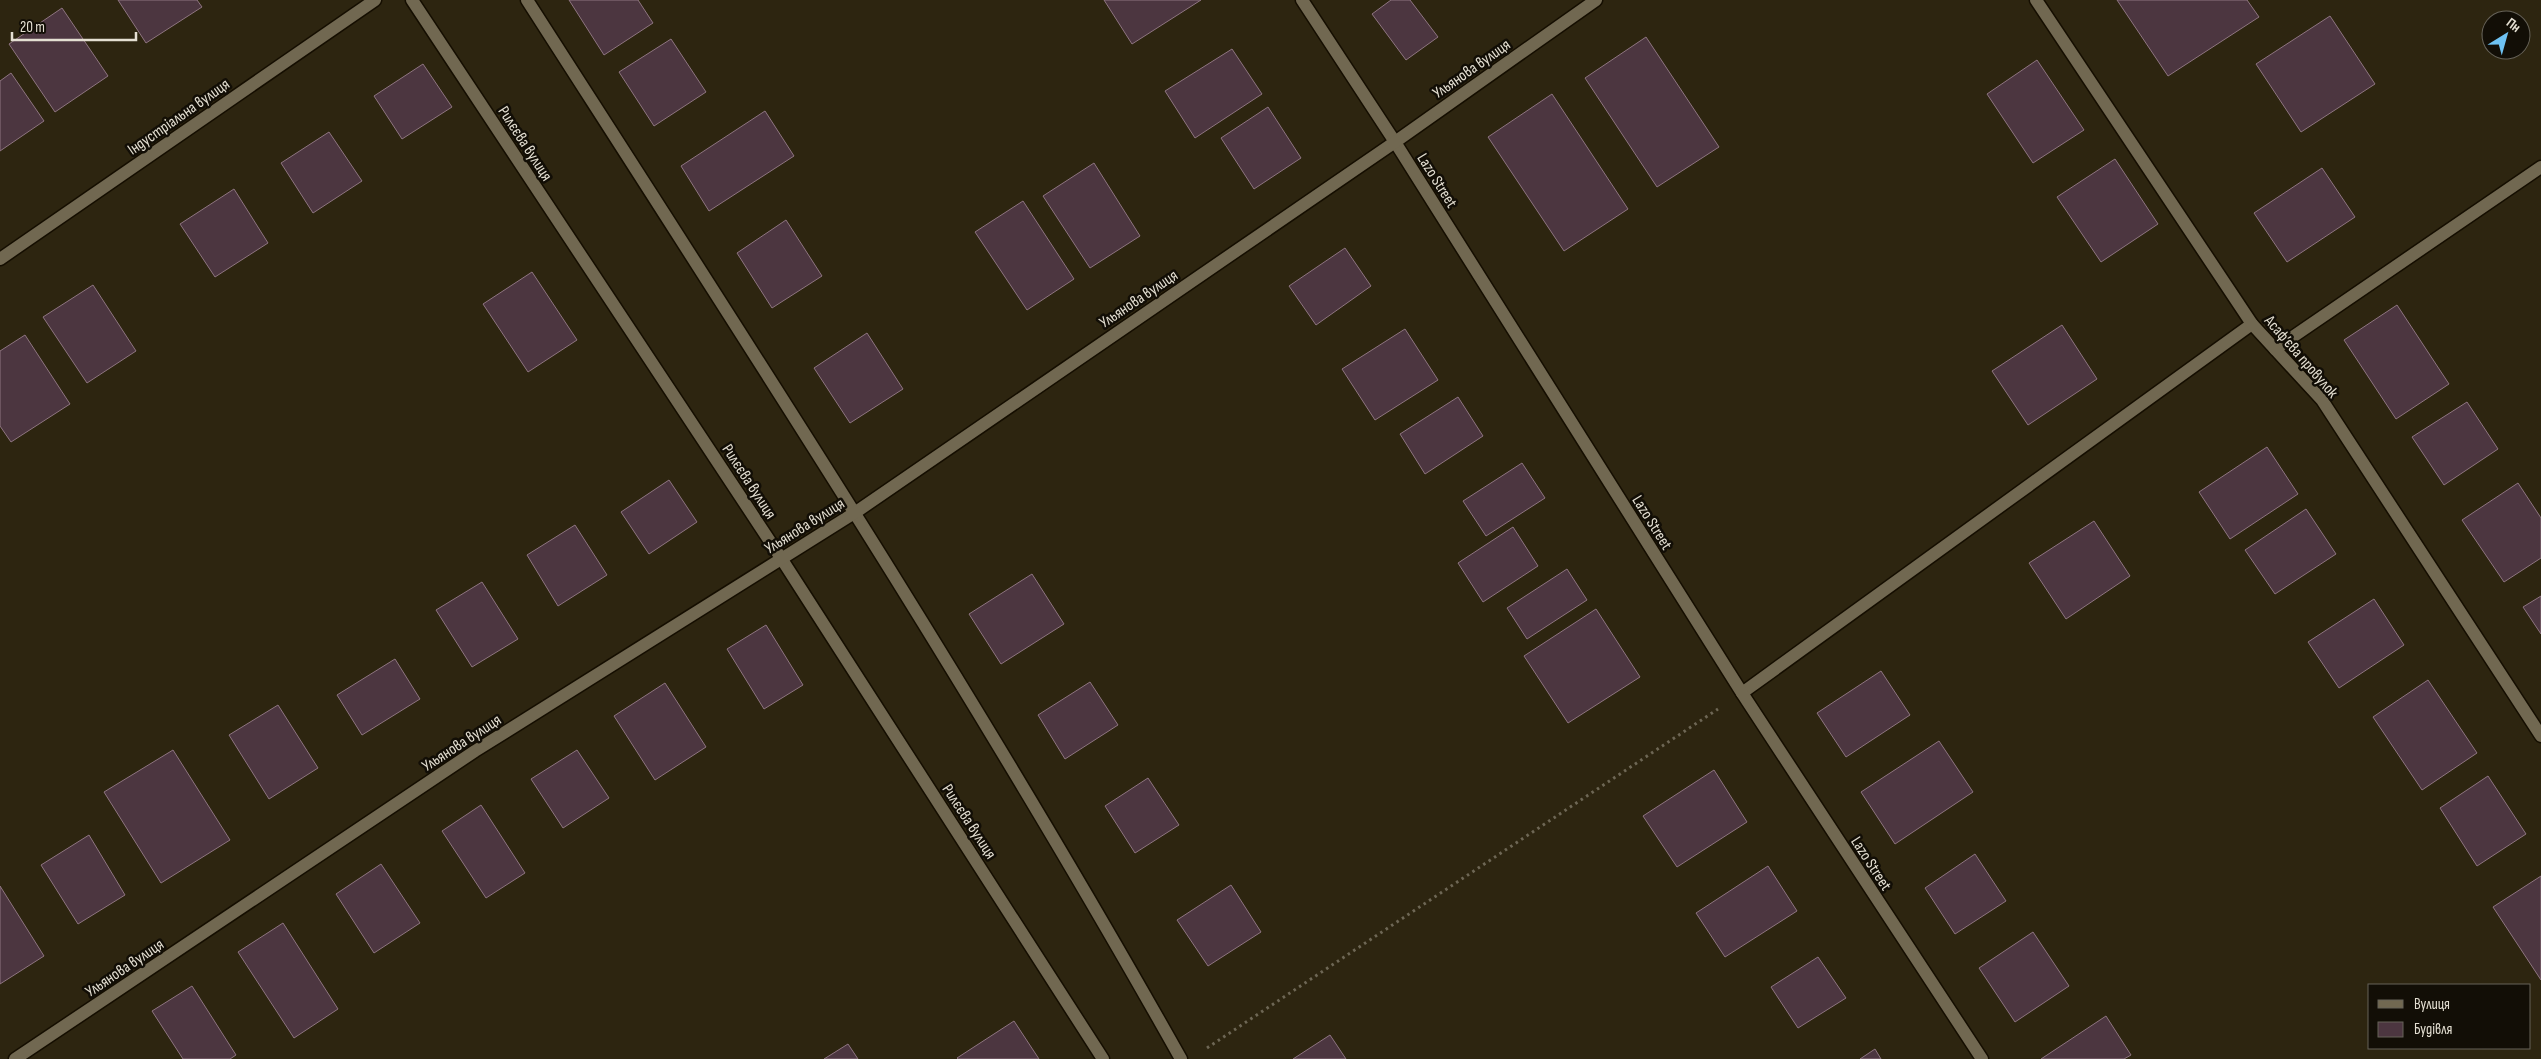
<svg xmlns="http://www.w3.org/2000/svg" width="2541" height="1059" viewBox="0 0 2541 1059" font-family="'Sofia Sans Condensed',sans-serif">
  <rect width="100%" height="100%" fill="#2d2510"/>
  <g fill="#4c3640" stroke="#8e7580">
    <polygon points="118,0 197,0 202,7 146,43"/>
    <polygon points="569,0 638,0 653,23 604,55"/>
    <polygon points="1104,0 1201,0 1132,44"/>
    <polygon points="1391,0 1410,0 1438,37 1406,60 1372,14"/>
    <polygon points="2117,0 2247,0 2259,17 2168,76"/>
    <polygon points="62,8 108,76 55,112 9,44"/>
    <polygon points="2330,16 2375,84 2301,132 2256,64"/>
    <polygon points="1646,37 1719,147 1657,187 1585,78"/>
    <polygon points="671,39 706,92 654,126 619,72"/>
    <polygon points="1232,49 1262,94 1195,138 1165,91"/>
    <polygon points="2037,60 2084,130 2033,163 1987,94"/>
    <polygon points="423,64 452,107 402,139 374,96"/>
    <polygon points="11,73 44,121 0,151 0,81"/>
    <polygon points="1552,94 1628,209 1564,251 1488,137"/>
    <polygon points="1268,107 1301,158 1254,189 1221,138"/>
    <polygon points="765,111 794,156 709,211 681,166"/>
    <polygon points="329,132 362,181 313,213 281,163"/>
    <polygon points="2115,159 2158,224 2101,262 2057,197"/>
    <polygon points="1094,163 1140,236 1090,268 1043,196"/>
    <polygon points="2322,168 2355,217 2287,262 2254,213"/>
    <polygon points="234,189 268,243 215,277 180,224"/>
    <polygon points="1023,201 1074,279 1027,310 975,232"/>
    <polygon points="786,220 822,276 772,308 737,253"/>
    <polygon points="1345,248 1371,286 1316,325 1289,286"/>
    <polygon points="532,272 577,340 528,372 483,304"/>
    <polygon points="93,285 136,351 87,383 43,317"/>
    <polygon points="2397,305 2449,384 2396,419 2344,340"/>
    <polygon points="2062,325 2097,379 2028,425 1992,371"/>
    <polygon points="1405,329 1438,380 1375,420 1342,369"/>
    <polygon points="867,333 903,389 850,423 814,368"/>
    <polygon points="25,335 70,404 11,442 0,426 0,351"/>
    <polygon points="1458,397 1483,436 1425,474 1400,434"/>
    <polygon points="2467,402 2498,449 2444,485 2412,437"/>
    <polygon points="2267,447 2298,494 2230,539 2199,492"/>
    <polygon points="1522,463 1545,498 1486,536 1463,501"/>
    <polygon points="669,480 697,522 649,554 621,512"/>
    <polygon points="2518,483 2541,518 2541,558 2504,582 2462,520"/>
    <polygon points="2306,509 2336,554 2275,594 2245,550"/>
    <polygon points="2094,521 2130,576 2066,619 2029,563"/>
    <polygon points="575,525 607,575 558,606 527,555"/>
    <polygon points="1513,527 1538,566 1483,602 1458,563"/>
    <polygon points="1567,569 1587,600 1527,639 1507,608"/>
    <polygon points="1032,574 1064,624 1001,664 969,614"/>
    <polygon points="482,582 518,639 472,667 436,610"/>
    <polygon points="2541,596 2541,634 2523,607"/>
    <polygon points="2374,599 2404,645 2339,688 2308,642"/>
    <polygon points="1596,609 1640,677 1568,723 1524,656"/>
    <polygon points="766,625 803,685 764,709 727,649"/>
    <polygon points="395,659 420,699 362,735 337,695"/>
    <polygon points="1881,671 1910,715 1846,757 1817,713"/>
    <polygon points="2428,680 2477,753 2422,790 2373,717"/>
    <polygon points="1090,682 1118,725 1065,759 1038,715"/>
    <polygon points="665,683 706,747 655,780 614,716"/>
    <polygon points="278,705 318,768 269,799 229,735"/>
    <polygon points="1939,741 1973,792 1895,844 1861,792"/>
    <polygon points="173,750 230,840 161,883 104,792"/>
    <polygon points="577,750 609,798 563,828 531,779"/>
    <polygon points="1714,770 1747,822 1677,867 1643,816"/>
    <polygon points="2488,776 2526,834 2477,866 2440,808"/>
    <polygon points="1148,778 1179,825 1135,853 1105,806"/>
    <polygon points="481,805 525,873 486,898 442,831"/>
    <polygon points="89,835 125,895 78,924 41,865"/>
    <polygon points="1975,854 2006,901 1955,934 1925,888"/>
    <polygon points="381,864 420,923 374,953 336,894"/>
    <polygon points="1768,866 1797,911 1725,957 1696,913"/>
    <polygon points="2541,876 2541,980 2493,907"/>
    <polygon points="1231,885 1261,932 1208,966 1177,920"/>
    <polygon points="0,886 44,956 0,984"/>
    <polygon points="283,923 338,1009 294,1038 238,952"/>
    <polygon points="2033,932 2069,986 2015,1022 1979,968"/>
    <polygon points="1818,957 1846,998 1798,1028 1771,987"/>
    <polygon points="192,986 236,1055 230,1059 183,1059 152,1011"/>
    <polygon points="2106,1016 2131,1055 2124,1059 2041,1059"/>
    <polygon points="1014,1021 1039,1059 958,1059 957,1058"/>
    <polygon points="1330,1035 1346,1059 1293,1059"/>
    <polygon points="848,1044 858,1059 824,1059"/>
    <polygon points="1875,1049 1881,1059 1860,1059"/>
  </g>
  <g fill="none" stroke-linecap="round" stroke-linejoin="round">
    <defs>
      <g id="lane">
        <path d="M 527,0 C 751,349 978,697 1181,1059"/>
        <polyline points="2275,349 2541,167"/>
        <polyline points="1742,693 2252,324"/>
      </g>
      <g id="street">
        <polyline points="412,0 781,558 1103,1059"/>
        <polyline points="1302,0 1395,142 1742,693 1982,1059"/>
        <polyline points="2036,0 2252,324 2322,400 2541,736"/>
        <polyline points="0,259 375,0"/>
        <polyline points="15,1059 475,751 856,512 1395,142 1596,0"/>
      </g>
    </defs>
    <use href="#lane" stroke="#150e00" stroke-width="15"/>
    <use href="#street" stroke="#150e00" stroke-width="15"/>
    <polyline stroke="#6e6755" stroke-width="3" stroke-dasharray="2.5 4" stroke-linecap="butt" points="1207,1048 1718,709"/>
    <use href="#lane" stroke="#716851" stroke-width="12"/>
    <use href="#street" stroke="#716851" stroke-width="12"/>
  </g>
  <g text-anchor="middle" stroke-width="5" stroke-linejoin="round" paint-order="stroke">
    <g font-size="16" fill="#e4dfd2" stroke="#120e06">
      <text transform="translate(1471 68) rotate(-35)" y="6">Ульянова вулиця</text>
      <text transform="translate(178 116) rotate(-35)" y="6">Індустріальна вулиця</text>
      <text transform="translate(526 143) rotate(57)" y="6">Рилєєва вулиця</text>
      <text transform="translate(1438 180) rotate(58)" y="6">Lazo Street</text>
      <text transform="translate(1138 298) rotate(-34)" y="6">Ульянова вулиця</text>
      <text transform="translate(2302 356) rotate(49)" y="6">Асаф’єва провулок</text>
      <text transform="translate(750 481) rotate(57)" y="6">Рилєєва вулиця</text>
      <text transform="translate(1653 522) rotate(58)" y="6">Lazo Street</text>
      <text transform="translate(804 525) rotate(-32)" y="6">Ульянова вулиця</text>
      <text transform="translate(461 742) rotate(-33)" y="6">Ульянова вулиця</text>
      <text transform="translate(970 821) rotate(57)" y="6">Рилєєва вулиця</text>
      <text transform="translate(1872 863) rotate(57)" y="6">Lazo Street</text>
      <text transform="translate(124 967) rotate(-34)" y="6">Ульянова вулиця</text>
    </g>
  </g>
  <rect x="2368" y="984" width="162" height="65" fill="#120e06" stroke="#666258"/>
  <rect x="2378" y="1000" width="25" height="8" fill="#716851" stroke="#666258"/>
  <text x="2414" y="1009" font-size="15" fill="#e4dfd2">Вулиця</text>
  <rect x="2378" y="1022" width="25" height="15" fill="#4c3640" stroke="#666258"/>
  <text x="2414" y="1034" font-size="15" fill="#e4dfd2">Будівля</text>
  <g transform="translate(2506 35) rotate(37)"><circle r="24" fill="#120e06" stroke="#666258"/>
  <path d="M0-4L9 19L0 12L-9 19Z" fill="#6ec2f3"/>
  <text y="-8" font-size="14" font-weight="bold" text-anchor="middle" fill="#e4dfd2">Пн</text>
  </g>
  <path d="M12 32v8h124v-8" fill="none" stroke="#e4dfd2" stroke-width="2.5"/>
  <text x="20" y="32" font-size="15" fill="#e4dfd2" stroke="#120e06" stroke-width="4" paint-order="stroke">20 m</text>
</svg>
